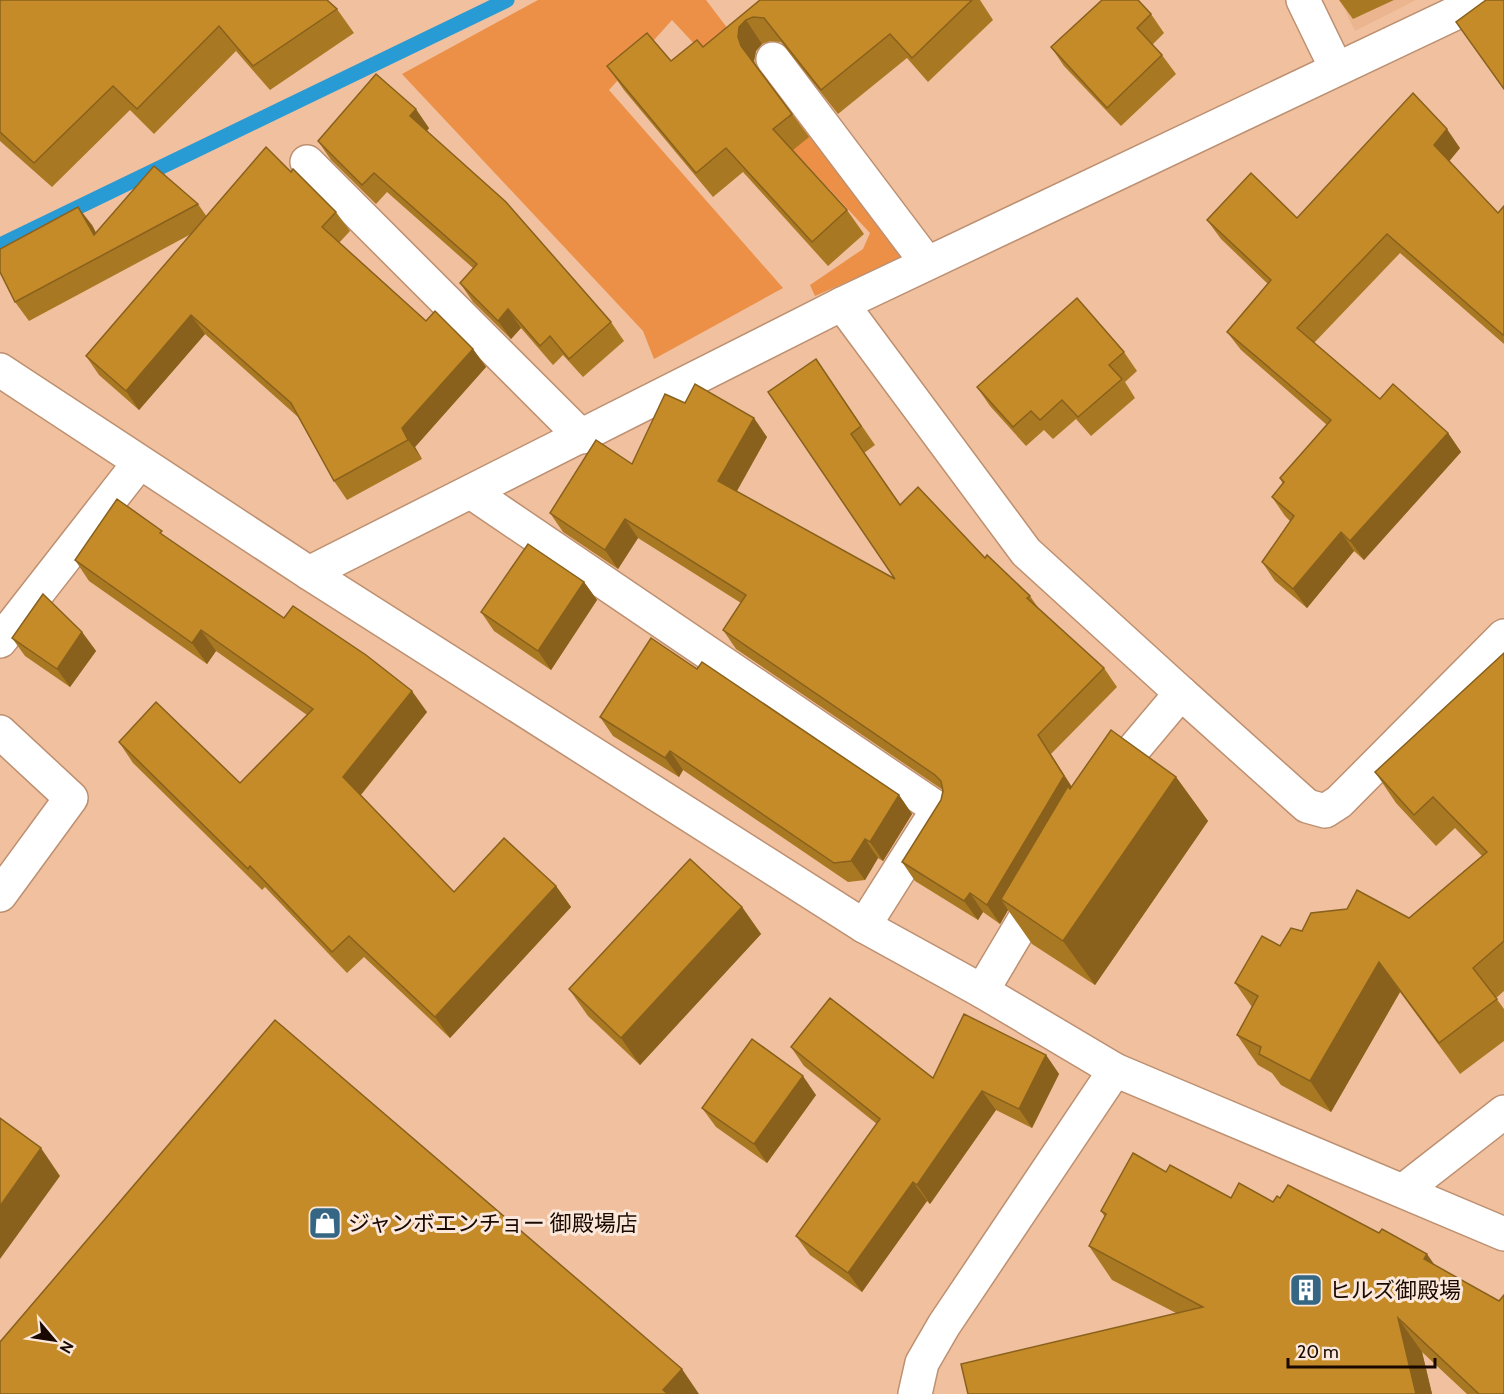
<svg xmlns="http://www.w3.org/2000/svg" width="1504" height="1394" viewBox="0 0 1504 1394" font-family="Cabin,'Noto Sans JP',sans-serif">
  <rect width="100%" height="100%" fill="#f0c09f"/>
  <polygon fill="#ebb590" points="1340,0 1416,0 1355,31"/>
  <polygon fill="#ec8f47" points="538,0 706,0 902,258 815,296 810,285 863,249 870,233 672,20 609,90 783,288 654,359 643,331 402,74"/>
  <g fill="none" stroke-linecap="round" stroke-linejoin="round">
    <polyline stroke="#289bd4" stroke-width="15" points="0,245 507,0"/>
    <defs>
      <g id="minor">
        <polyline points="773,59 927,263"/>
        <polyline points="307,162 582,437"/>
        <polyline points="842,304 1026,552 1181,693 1107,781"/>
        <polyline points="0,370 309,573 864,926 982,991 1115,1070 1504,1234"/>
        <polyline points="471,492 938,809 864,926"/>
        <polyline points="309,573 842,304 1483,0"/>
        <polyline points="0,641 139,463"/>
        <polyline points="1181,693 1307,806 1325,811 1339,802 1504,636"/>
        <polyline points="0,732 71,798 0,895"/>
        <polyline points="982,991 1042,890"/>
        <polyline points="1404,1190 1504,1112"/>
        <polyline points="915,1394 922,1363 944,1325 1115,1070"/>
      </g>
      <polyline id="tertiary" points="1303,0 1336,68"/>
    </defs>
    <use href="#minor" stroke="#bd9071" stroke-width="36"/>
    <use href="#tertiary" stroke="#bd9071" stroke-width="36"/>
    <use href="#minor" stroke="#fff" stroke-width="33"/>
    <use href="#tertiary" stroke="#fff" stroke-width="33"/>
  </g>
  <g fill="#a97822">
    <polygon points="760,0 980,0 993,20 928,82 907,58 838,114 781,42 770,41 762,44 756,51 754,61 757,67 809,137 793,150 847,210 864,234 828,266 743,172 713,197 624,90 607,66 671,61 703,47"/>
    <polygon points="1339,0 1394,0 1353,19"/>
    <polygon points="0,1 337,9 354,33 270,90 236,51 154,134 130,110 52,187 0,141"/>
    <polygon points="1151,14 1164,33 1152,45 1162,55 1176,74 1121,126 1064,66 1051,47"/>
    <polygon points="429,128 427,131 611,322 624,341 583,377 563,355 553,365 521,328 511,339 473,302 460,283 473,268 387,192 376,204 331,160 318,141"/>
    <polygon points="1460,148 1449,161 1498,213 1504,206 1504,344 1400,253 1314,343 1380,399 1448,433 1461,452 1364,560 1354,551 1307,608 1275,581 1262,562 1290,521 1285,516 1272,497 1283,484 1280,478 1327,425 1241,350 1227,332 1268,284 1221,239 1207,220 1297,218"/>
    <polygon points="291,172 336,212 350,231 339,243 426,321 473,349 486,367 415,447 422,459 347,500 334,481 298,417 205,334 139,410 99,375 86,356 193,233 29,321 15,302 92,225 96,233 198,204 207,217"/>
    <polygon points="1124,352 1137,371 1125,382 1135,398 1091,436 1076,419 1053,439 1044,430 1026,446 990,406 977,387"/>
    <polygon points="816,359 875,445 864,453 900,505 985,558 1030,596 1039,609 1104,668 1117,687 1051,754 1072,787 1176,777 1208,821 1095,985 1032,944 1008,910 1000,924 983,912 978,920 915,881 902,862 941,800 943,790 736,649 723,630 741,603 638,538 618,569 563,532 550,513 632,464 685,403 767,437 736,491 895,579"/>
    <polygon points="166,537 284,618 427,712 361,795 454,892 556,886 571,907 450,1038 364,957 347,973 265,887 262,890 133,763 119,742 240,783 307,715 216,651 207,664 89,581 75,560"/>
    <polygon points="584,582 597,600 551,670 494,631 481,612"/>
    <polygon points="82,632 96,651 70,687 25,656 12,638"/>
    <polygon points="1504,653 1504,991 1496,998 1504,1009 1504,1041 1460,1074 1400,992 1331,1112 1281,1085 1272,1073 1258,1065 1237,1035 1252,1007 1235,983 1280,946 1302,931 1409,918 1482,856 1455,828 1436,846 1396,803 1375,772"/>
    <polygon points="697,669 899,795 912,814 883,861 878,858 865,880 848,882 683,770 679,777 613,736 600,717"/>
    <polygon points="742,907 761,934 640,1065 588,1016 569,989"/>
    <polygon points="791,1047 933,1078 1046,1055 1059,1074 1032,1128 996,1110 930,1204 927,1201 862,1292 810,1255 796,1236 877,1124 804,1066"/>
    <polygon points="816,1095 767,1163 716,1127 702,1108"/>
    <polygon points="1166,1172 1231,1198 1504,1394 1467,1394 1422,1352 1432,1394 968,1394 1176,1313 1112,1280 1089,1246 1105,1217 1101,1211"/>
  </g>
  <g fill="#89611c">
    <polygon points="746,20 762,44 756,51 754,61 758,70 741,46 738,37 739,27"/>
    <polygon points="416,109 429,128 424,135 410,116"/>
    <polygon points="1447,129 1460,148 1447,164 1434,145"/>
    <polygon points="78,207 92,225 107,254 94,235"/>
    <polygon points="508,309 521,328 511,339 498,321"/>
    <polygon points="191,315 205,334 139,410 126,391"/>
    <polygon points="473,349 486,367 415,447 422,459 408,440 402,428"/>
    <polygon points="754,418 767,437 732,500 718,481"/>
    <polygon points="1448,433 1461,452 1364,560 1350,541"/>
    <polygon points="625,519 638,538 618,569 605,550"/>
    <polygon points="1341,532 1354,551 1307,608 1293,589"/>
    <polygon points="584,582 597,600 551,670 538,651"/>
    <polygon points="201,630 216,651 207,664 192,643"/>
    <polygon points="82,632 96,651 70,687 57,669"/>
    <polygon points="412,691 427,712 358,798 343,777"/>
    <polygon points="1038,735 1077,795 1001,899 1008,910 1000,924 987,905"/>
    <polygon points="670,751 683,770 679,777 665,758"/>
    <polygon points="1176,777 1208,821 1095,985 1063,941"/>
    <polygon points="899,795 912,814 883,861 870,842"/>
    <polygon points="865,839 878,858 865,880 851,861"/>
    <polygon points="556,886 571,907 450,1038 435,1017"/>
    <polygon points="970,893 983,912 978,920 964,901"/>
    <polygon points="742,907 761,934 640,1065 621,1038"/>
    <polygon points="1379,962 1400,992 1331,1112 1310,1081"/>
    <polygon points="1046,1055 1059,1074 1032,1128 1019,1109"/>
    <polygon points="803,1076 816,1095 767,1163 754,1144"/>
    <polygon points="982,1091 996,1110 930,1204 917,1185"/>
    <polygon points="41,1148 60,1176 0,1259 0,1206"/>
    <polygon points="913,1182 927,1201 862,1292 848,1273"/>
    <polygon points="1427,1254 1450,1287 1424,1259"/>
    <polygon points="1398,1318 1422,1352 1432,1394 1416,1394"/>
    <polygon points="682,1369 699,1394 666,1394 663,1390"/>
  </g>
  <g fill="#c48b28" stroke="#89611c" stroke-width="1.5">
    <polygon points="1,0 327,0 337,9 253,66 219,26 137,109 113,86 34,163 0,132 0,1"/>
    <polygon points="760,0 972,0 912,58 890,34 821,90 764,18 753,17 746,20 739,27 738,37 741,46 792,114 773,129 847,210 812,242 726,148 696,173 607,66 647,33 671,61 697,40 703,47"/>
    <polygon points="1102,0 1138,0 1151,14 1137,28 1162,55 1107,108 1051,47"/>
    <polygon points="1486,0 1504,0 1504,89 1456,22"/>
    <polygon points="376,74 416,109 410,116 506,202 611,322 569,359 550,336 540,346 508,309 498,321 460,283 477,264 374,173 362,185 318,141"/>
    <polygon points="1413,93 1447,129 1434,145 1498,213 1504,206 1504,334 1503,335 1387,234 1297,328 1380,399 1393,384 1448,433 1350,541 1341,532 1293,589 1262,562 1294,516 1272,497 1284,482 1280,478 1331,420 1227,332 1271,280 1207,220 1251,173 1297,218"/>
    <polygon points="266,147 291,172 293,169 336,212 322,227 426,321 435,311 473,349 402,428 408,440 334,481 291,403 191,315 126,391 86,356"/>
    <polygon points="154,166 198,204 15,302 0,272 0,249 78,207 94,235"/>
    <polygon points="1077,298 1124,352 1109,365 1122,379 1078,417 1062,400 1040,420 1031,411 1013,427 977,387"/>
    <polygon points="816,359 861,426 851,434 900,505 918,487 985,558 987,555 1030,596 1027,598 1104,668 1038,735 1064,776 987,905 970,893 964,901 902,862 941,800 943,791 941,781 935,775 723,630 746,595 625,519 605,550 550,513 596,440 632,464 665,394 685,403 695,384 754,418 718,481 895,579 768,392"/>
    <polygon points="117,499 162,531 160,533 284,618 293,606 366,655 412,691 343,777 454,892 504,838 556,886 435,1017 349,936 332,952 250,866 248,869 119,742 156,702 240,783 313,709 201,630 192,643 75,560"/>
    <polygon points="528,544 584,582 538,651 481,612"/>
    <polygon points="43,594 82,632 57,669 12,638"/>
    <polygon points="651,638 697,669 702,662 899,795 870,842 865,839 851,861 834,863 670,751 665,758 600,717"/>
    <polygon points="1504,653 1504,941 1473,968 1497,999 1439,1043 1379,962 1310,1081 1259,1054 1261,1047 1237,1035 1258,996 1235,983 1262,936 1280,946 1291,928 1302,931 1311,913 1347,909 1357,890 1409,918 1487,852 1433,797 1414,815 1375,772"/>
    <polygon points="1111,730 1176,777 1063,941 1001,899 1068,786 1070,789"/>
    <polygon points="690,859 742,907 621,1038 569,989"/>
    <polygon points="830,998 933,1078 964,1014 1046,1055 1019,1109 982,1091 917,1185 913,1182 848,1273 796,1236 880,1119 791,1047"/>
    <polygon points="275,1020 682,1369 663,1390 668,1394 0,1394 0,1342"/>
    <polygon points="752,1039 803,1076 754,1144 702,1108"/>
    <polygon points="0,1118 41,1148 0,1206"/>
    <polygon points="1133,1153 1166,1172 1170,1165 1231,1198 1239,1183 1273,1202 1277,1196 1280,1198 1288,1185 1379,1233 1382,1229 1427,1254 1424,1259 1499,1301 1504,1295 1504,1394 1479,1394 1398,1318 1416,1394 968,1394 961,1364 1203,1307 1089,1246 1106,1214 1101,1211"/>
  </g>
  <defs>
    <symbol id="shop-square" viewBox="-11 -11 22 22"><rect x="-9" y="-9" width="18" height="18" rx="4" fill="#356785" stroke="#fbe8da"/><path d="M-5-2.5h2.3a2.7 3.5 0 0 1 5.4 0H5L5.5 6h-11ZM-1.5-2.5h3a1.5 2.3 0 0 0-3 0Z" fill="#fff"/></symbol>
    <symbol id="building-square" viewBox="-11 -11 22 22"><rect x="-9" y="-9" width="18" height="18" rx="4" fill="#356785" stroke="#fbe8da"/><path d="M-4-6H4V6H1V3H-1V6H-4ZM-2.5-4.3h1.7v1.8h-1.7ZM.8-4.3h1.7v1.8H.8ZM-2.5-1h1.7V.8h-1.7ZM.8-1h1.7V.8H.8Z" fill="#fff"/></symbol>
  </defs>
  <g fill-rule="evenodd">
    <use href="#shop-square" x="306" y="1204" width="38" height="38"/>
    <use href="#building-square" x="1287" y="1271" width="38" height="38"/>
  </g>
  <g text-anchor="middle" stroke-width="6" stroke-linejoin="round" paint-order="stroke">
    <g font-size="22" fill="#190901" stroke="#fbe8da" text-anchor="start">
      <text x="348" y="1231">ジャンボエンチョー 御殿場店</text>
      <text x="1329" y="1298">ヒルズ御殿場</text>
    </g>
  </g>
  <g transform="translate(54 1340) rotate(119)" stroke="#fbe8da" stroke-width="4.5" paint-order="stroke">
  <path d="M0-4.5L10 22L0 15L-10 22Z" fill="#190901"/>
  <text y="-9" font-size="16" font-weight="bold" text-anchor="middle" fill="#190901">N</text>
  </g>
  <path d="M1288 1358v9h147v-9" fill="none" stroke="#190901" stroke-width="3"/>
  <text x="1297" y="1358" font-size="18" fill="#190901" stroke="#fbe8da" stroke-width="4.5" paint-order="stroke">20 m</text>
</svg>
